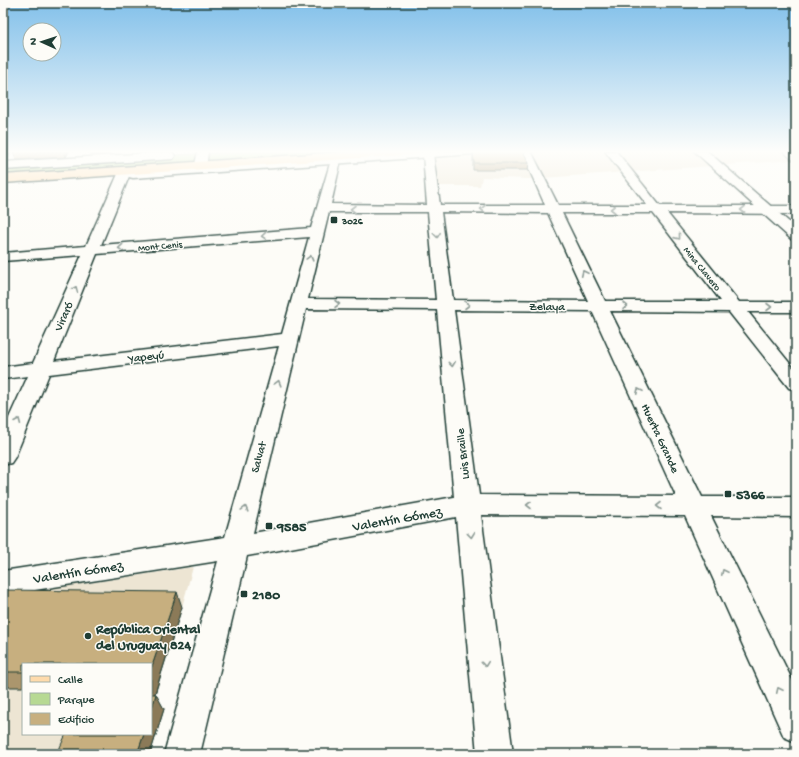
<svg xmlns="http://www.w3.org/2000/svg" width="799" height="757" viewBox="0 0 799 757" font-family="'Gochi Hand',sans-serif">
  <rect width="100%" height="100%" fill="#fdfcf7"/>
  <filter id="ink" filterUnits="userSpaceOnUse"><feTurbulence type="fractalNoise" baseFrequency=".025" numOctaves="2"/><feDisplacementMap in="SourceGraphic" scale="8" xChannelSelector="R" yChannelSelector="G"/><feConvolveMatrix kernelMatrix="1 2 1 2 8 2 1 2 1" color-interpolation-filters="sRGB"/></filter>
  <g filter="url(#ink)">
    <g fill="#ede5d3">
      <polygon points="93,151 148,151 146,156 88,159"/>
      <polygon points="426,151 796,151 796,160 528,179 482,177 480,186 431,186"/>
      <polygon points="193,567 182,607 151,706 151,664 23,664 23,734 151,734 151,708 164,709 150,754 3,754 3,596"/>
    </g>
    <polygon fill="#b7d993" stroke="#6b8b64" points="240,151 473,151 3,183 3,166"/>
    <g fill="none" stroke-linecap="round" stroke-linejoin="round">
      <defs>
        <g id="minor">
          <polygon points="3,151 11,151 7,157 3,158"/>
          <polygon points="198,151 208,151 206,169 204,171 196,171 194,169"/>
          <path d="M 426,151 L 432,152 L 433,154 L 440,205 L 545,205 L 521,151 L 531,151 L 558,205 L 647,205 L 605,151 L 616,151 L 660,206 L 796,206 L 796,214 L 667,213 L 739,302 L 796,302 L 796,312 L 748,312 L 796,371 L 796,390 L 789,388 L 729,312 L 610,311 L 702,497 L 796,497 L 796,517 L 711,516 L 796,688 L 796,742 L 784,737 L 685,516 L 481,515 L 513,754 L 477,754 L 456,517 L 247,556 L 200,754 L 164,754 L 218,561 L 3,595 L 3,571 L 225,537 L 279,346 L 49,374 L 15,457 L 11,463 L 3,465 L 3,431 L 28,376 L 3,379 L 3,367 L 33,363 L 82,255 L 3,261 L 3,253 L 86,246 L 118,174 L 120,172 L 128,172 L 130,174 L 101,245 L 311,228 L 331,160 L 336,157 L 341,160 L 331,204 L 427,205 L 423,154 ZM 329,212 L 428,212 L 436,300 L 308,299 ZM 441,212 L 548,213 L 588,301 L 453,300 ZM 562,213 L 653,213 L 721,301 L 605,301 ZM 309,237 L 282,334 L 54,361 L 97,254 ZM 306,309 L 437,310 L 454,497 L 253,533 ZM 454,310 L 592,311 L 676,496 L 479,495 Z"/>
          <polygon points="783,151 795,151 796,160 792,159"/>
        </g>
        <polygon id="tertiary" points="694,151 707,151 796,228 796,241 791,239"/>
        <g id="secondary">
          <polygon points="415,151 479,151 473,154 133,178 129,177 127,174 129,171 133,170"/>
          <polygon points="169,152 173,153 175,156 173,159 3,170 3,162"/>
        </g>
        <polygon id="primary" points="358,151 422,151 416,154 3,183 3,175"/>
      </defs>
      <use href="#minor" stroke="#1f3d34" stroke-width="3"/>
      <use href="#tertiary" stroke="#1f3d34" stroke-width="3"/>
      <use href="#secondary" stroke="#1f3d34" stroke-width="3"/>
      <use href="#primary" stroke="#1f3d34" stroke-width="3"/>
      <use href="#minor" fill="#fdfcf7" fill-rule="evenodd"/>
      <use href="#tertiary" fill="#fdfcf7" fill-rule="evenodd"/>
      <use href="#secondary" fill="#fdfcf7" fill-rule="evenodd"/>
      <use href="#primary" fill="#fedbac" fill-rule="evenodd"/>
    </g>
    <g fill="#ab966d" stroke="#1f3d34">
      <polygon points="13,151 69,151 66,157 16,160"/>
      <polygon points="86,151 111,151 110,154 93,155"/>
      <polygon points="473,151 529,163 528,170 473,170"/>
      <polygon points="3,590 182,607 155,694 164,709 150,754 57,754 151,664 23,664 23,687 3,687"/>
    </g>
    <g fill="#8b7a59" stroke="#1f3d34">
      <polygon points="64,151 69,151 66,157"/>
      <polygon points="177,592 182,607 151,706 151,669"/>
      <polygon points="156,694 164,709 150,754 137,754 144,734 151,734 151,711"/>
    </g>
    <g fill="#c7af7f" stroke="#1f3d34">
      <polygon points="473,151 523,151 529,163 474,163"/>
      <polygon points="3,590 177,592 151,669 151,664 23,664 23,672 3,672"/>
      <polygon points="151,694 156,694 151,711"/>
      <polygon points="66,734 144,734 137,754 57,754"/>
    </g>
    <defs><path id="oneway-chevron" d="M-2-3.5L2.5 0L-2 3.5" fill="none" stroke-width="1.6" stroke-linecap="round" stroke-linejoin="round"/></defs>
    <g stroke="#8e9c96">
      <use href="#oneway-chevron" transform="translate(353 209) rotate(-180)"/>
      <use href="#oneway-chevron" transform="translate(483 209) rotate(-180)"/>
      <use href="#oneway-chevron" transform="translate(613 209) rotate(-180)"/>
      <use href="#oneway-chevron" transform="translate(743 210) rotate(-180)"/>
      <use href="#oneway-chevron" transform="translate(437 235) rotate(83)"/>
      <use href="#oneway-chevron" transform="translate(264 236) rotate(175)"/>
      <use href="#oneway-chevron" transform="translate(678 237) rotate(51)"/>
      <use href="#oneway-chevron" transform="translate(121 248) rotate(175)"/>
      <use href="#oneway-chevron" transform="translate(310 258) rotate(-75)"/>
      <use href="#oneway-chevron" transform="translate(584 273) rotate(-115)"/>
      <use href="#oneway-chevron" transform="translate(75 289) rotate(-66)"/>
      <use href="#oneway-chevron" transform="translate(337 304)"/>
      <use href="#oneway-chevron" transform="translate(467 305)"/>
      <use href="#oneway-chevron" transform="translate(625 306)"/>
      <use href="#oneway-chevron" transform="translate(769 307)"/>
      <use href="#oneway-chevron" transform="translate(452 364) rotate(84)"/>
      <use href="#oneway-chevron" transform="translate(278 383) rotate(-75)"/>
      <use href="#oneway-chevron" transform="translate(639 391) rotate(-115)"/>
      <use href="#oneway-chevron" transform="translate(18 421) rotate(-67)"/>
      <use href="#oneway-chevron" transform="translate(529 505) rotate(-180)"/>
      <use href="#oneway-chevron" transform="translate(659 506) rotate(-180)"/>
      <use href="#oneway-chevron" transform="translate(245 509) rotate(-75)"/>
      <use href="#oneway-chevron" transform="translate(471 535) rotate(84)"/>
      <use href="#oneway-chevron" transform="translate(724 572) rotate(-115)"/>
      <use href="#oneway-chevron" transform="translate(485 664) rotate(84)"/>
      <use href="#oneway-chevron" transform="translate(779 690) rotate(-115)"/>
    </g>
  </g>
  <linearGradient id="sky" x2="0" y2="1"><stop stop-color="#82c0ea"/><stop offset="0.59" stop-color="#fefefb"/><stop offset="1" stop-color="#fefefb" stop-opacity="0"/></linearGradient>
  <rect width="799" height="257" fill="url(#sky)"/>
  <g fill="#1f3d34" stroke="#fdfcf7" stroke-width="1.5">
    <rect x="330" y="216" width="8" height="8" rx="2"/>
    <rect x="724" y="490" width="8" height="8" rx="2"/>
    <rect x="265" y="522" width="8" height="8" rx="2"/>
    <rect x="240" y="590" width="8" height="8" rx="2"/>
    <circle cx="88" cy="636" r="4"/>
  </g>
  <g text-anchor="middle" stroke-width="3" stroke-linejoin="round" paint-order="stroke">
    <g font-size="10" font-weight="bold" fill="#1f3d34" stroke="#fdfcf7" text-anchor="start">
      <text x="342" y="224">3026</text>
    </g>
    <g font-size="10" fill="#1f3d34" stroke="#fdfcf7">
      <text transform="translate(160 245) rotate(-5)" y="4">Mont Cenis</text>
      <text transform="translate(703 268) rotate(51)" y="4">Mina Clavero</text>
    </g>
    <g font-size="12" fill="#1f3d34" stroke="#fdfcf7">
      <text x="547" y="310">Zelaya</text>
      <text transform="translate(63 316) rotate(-66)" y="4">Viraró</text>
      <text transform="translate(146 356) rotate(-7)" y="4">Yapeyú</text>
      <text transform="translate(661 438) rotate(65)" y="4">Huerta Grande</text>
      <text transform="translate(462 454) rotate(-96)" y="4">Luis Braille</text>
      <text transform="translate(258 457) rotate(-75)" y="4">Salvat</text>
    </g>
    <g font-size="14" font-weight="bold" fill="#1f3d34" stroke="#fdfcf7" text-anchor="start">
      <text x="736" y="499">5366</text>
      <text x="277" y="531">9585</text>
      <text x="252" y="599">2180</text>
      <text x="96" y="633">República Oriental<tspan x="96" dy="16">del Uruguay 824</tspan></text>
    </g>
    <g font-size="14" fill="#1f3d34" stroke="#fdfcf7">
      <text transform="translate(397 518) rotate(-10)" y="5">Valentín Gómez</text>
      <text transform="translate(78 571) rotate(-9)" y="5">Valentín Gómez</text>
    </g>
  </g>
  <rect width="799" height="757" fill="none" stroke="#fdfcf7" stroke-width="16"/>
  <rect x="8" y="8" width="783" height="741" fill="none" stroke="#1f3d34" stroke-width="1.5" filter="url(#ink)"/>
  <rect x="22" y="663" width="130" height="72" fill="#fdfcf7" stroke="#a4b0a9"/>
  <rect x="30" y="676" width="20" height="6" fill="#fedbac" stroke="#a4b0a9"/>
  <text x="58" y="683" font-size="12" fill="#1f3d34">Calle</text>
  <rect x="30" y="693" width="20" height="12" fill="#b7d993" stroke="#a4b0a9"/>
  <text x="58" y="703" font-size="12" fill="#1f3d34">Parque</text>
  <rect x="30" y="713" width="20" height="12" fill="#c7af7f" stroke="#a4b0a9"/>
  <text x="58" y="723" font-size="12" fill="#1f3d34">Edificio</text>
  <g transform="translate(42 42) rotate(273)"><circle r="19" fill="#fdfcf7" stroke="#a4b0a9"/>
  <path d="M0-3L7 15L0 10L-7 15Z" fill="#1f3d34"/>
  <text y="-6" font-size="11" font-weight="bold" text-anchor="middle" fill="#1f3d34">N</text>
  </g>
</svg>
